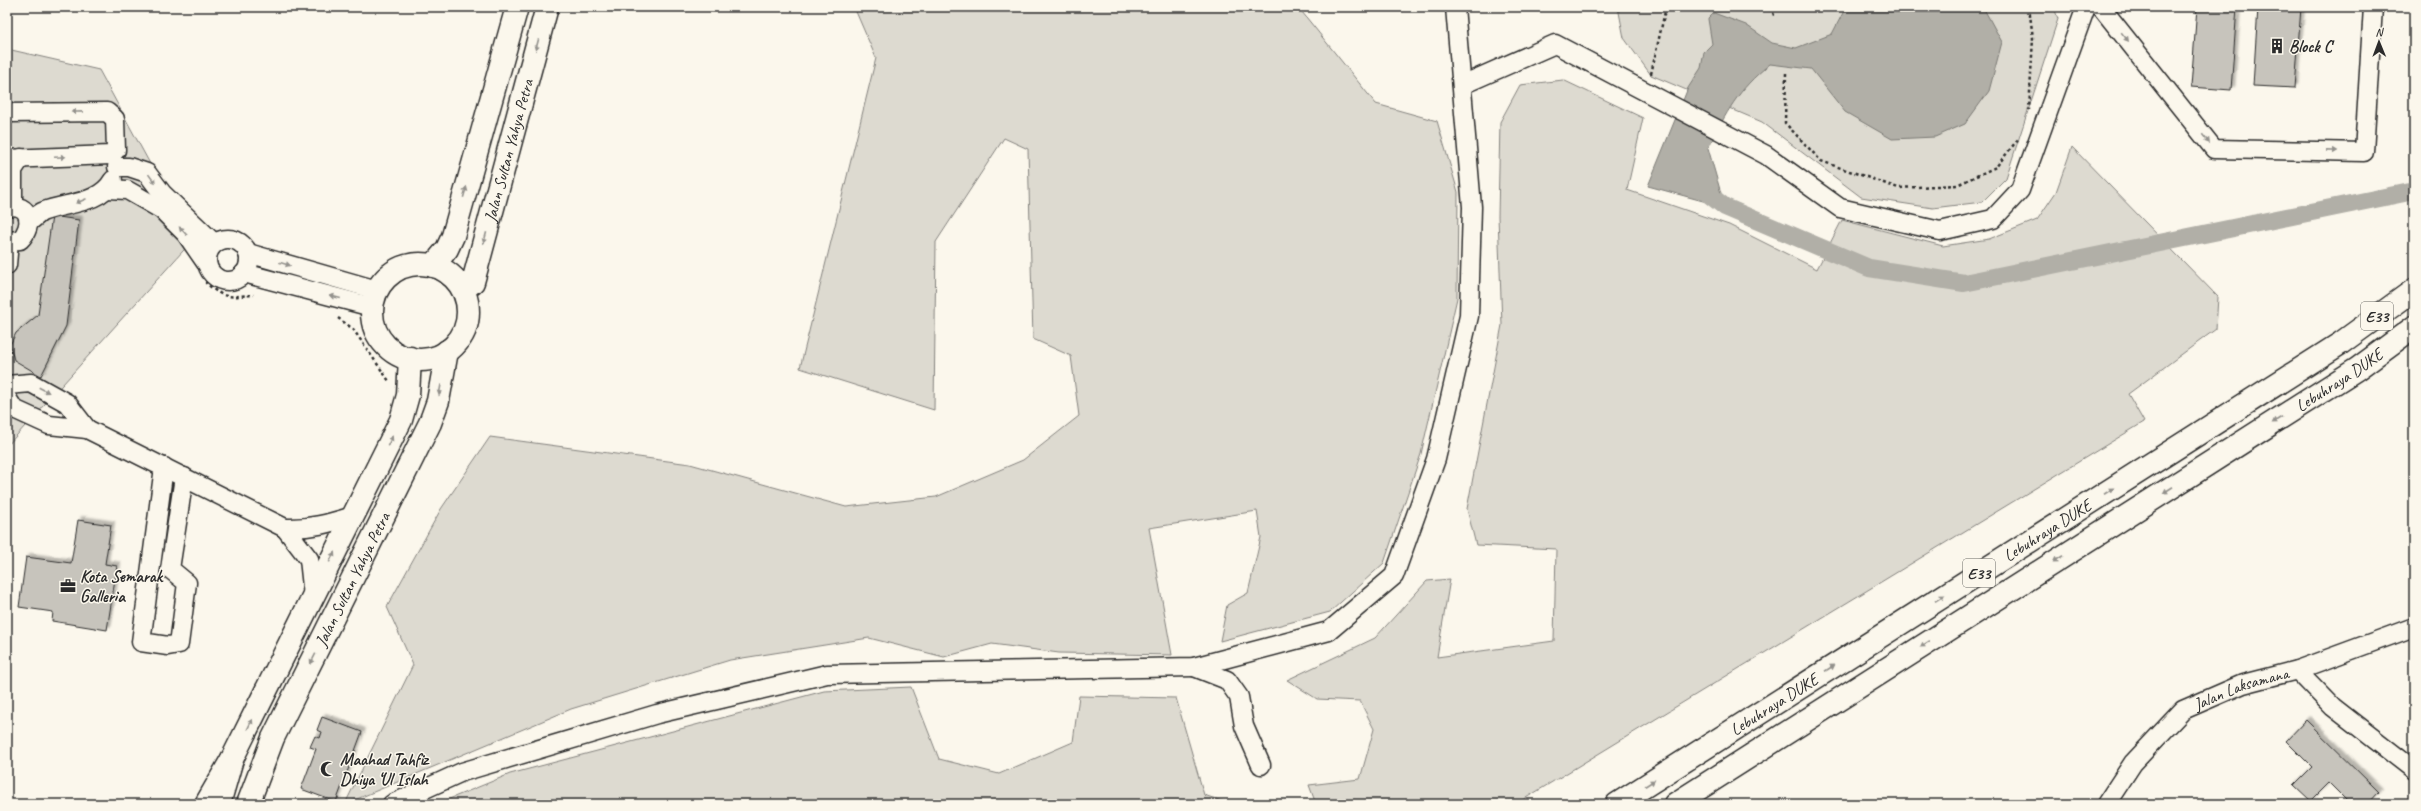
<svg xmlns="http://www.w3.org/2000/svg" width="2421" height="811" viewBox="0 0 2421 811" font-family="Caveat,sans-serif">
  <defs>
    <filter id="shadow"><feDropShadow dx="3.5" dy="-3.5" stdDeviation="1" flood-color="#0004"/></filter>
  </defs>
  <rect width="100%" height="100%" fill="#fbf7ec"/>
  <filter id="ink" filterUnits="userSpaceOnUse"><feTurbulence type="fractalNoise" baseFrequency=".025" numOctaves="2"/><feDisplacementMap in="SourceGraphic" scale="8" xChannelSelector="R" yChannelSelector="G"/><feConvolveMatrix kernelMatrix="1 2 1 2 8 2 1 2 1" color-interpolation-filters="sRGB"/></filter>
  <g filter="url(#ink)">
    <g fill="#dddad0" stroke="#84827e">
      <polygon points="854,7 1298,7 1376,104 1437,121 1458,192 1457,298 1421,454 1384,563 1330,612 1220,641 1227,605 1248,593 1261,537 1257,511 1149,528 1172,655 1059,653 992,644 944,657 869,638 730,660 571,709 345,804 413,665 387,607 441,509 490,437 690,464 846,507 936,497 1023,460 1079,416 1071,356 1033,339 1028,149 1004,138 936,242 934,410 800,368 876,58"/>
      <polygon points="1618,7 2054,7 2058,19 2006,178 1982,202 1933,208 1861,197 1762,122 1651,75 1624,38"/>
      <polygon points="7,49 99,70 192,241 7,446"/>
      <polygon points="1563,80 1643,118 1627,190 1729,225 1817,269 1842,220 1943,246 1989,239 2037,220 2056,192 2072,147 2218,297 2216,329 2128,394 2144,422 1516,804 1316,804 1309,785 1360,779 1374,729 1360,701 1317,699 1287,680 1375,638 1427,581 1450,579 1437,657 1554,641 1556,549 1476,545 1467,509 1502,325 1498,216 1500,122 1520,85"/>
      <polygon points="911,687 939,759 999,774 1073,742 1079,696 1176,698 1204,795 1231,804 437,804 510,774 824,691"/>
    </g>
    <path fill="#b1afa7" stroke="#7b7a75" d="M 1846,7 L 1983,7 L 2002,42 L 1989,91 L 1965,124 L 1935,137 L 1892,139 L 1845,112 L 1811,69 L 1770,64 C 1737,90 1727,112 1708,148 L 1725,207 L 1648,186 L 1688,88 L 1701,68 L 1704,52 L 1712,44 L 1708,19 L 1714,13 L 1746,25 L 1772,43 L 1796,48 L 1832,34 Z"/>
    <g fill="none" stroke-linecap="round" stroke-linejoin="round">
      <polyline stroke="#b1afa7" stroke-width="18" points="1707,193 1725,207 1869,268 1964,283 2414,191"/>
    </g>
    <g fill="#c7c4bc" stroke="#2b2b2b" filter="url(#shadow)">
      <polygon points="60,7 139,7 138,8"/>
      <polygon points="2197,7 2237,7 2231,90 2191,87"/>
      <polygon points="2258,7 2301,7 2295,88 2253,86"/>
      <polygon points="52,216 79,220 66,326 41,376 14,360 10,345 16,333 38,315"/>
      <polygon points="78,520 111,525 105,564 117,566 107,630 52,621 53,612 19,607 26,557 71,563"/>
      <polygon points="322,717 362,732 336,802 301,789 316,749 310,747 315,736 320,738 322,732 317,730"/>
      <polygon points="2306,720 2379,792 2368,804 2350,804 2329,783 2311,801 2294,785 2312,767 2286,741"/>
    </g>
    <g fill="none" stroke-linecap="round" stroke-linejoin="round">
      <defs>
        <g id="minor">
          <polyline points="2101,7 2214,149 2364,152 2373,7"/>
          <polyline points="1462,85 1555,44 1766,155 1840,208 1940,231 1993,219 2020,190 2086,7"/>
          <polyline points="7,113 107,112 115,119 116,150 111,155 7,159"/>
          <polyline points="117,167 129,167 147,173 162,193 214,243"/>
          <polyline points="108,189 127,190 162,210 186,234 206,263"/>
          <polyline points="13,205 13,170 21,158"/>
          <path d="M 7,207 C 31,202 34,226 20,240 L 7,241"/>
          <path d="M 30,221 C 34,219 38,214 42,212 C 66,202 99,205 113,180"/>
          <circle cx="228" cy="260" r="21"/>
          <polyline points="248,253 377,290"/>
          <polyline points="7,265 9,242"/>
          <polyline points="244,273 372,307"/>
          <polyline points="7,385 31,383 67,403 87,429"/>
          <path d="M 7,398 L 14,409 L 49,425 L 87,429 L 285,528 C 310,529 330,523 353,516"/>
          <polyline points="164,467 141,642 168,646 179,644 187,583 170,569 184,477"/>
          <polyline points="285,528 309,559 313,596"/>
          <polyline points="1194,667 1227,680 1239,697 1244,726 1261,765"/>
          <polyline points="2297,670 2333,707 2414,770"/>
          <polyline points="392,804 462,772 657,714 827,674 1194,667 1329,631 1394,576 1436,459 1469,316 1472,207 1455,7"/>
          <path id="s1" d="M 2106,804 L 2133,763 L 2183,710 L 2243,684 L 2297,670 L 2414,627"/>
        </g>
        <g id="major">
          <circle cx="420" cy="312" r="48"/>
          <polyline points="433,266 447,249 453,236 517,7"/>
          <path id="s2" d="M 463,290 L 473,282 L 547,7"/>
          <polyline points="219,804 232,759 401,420 408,395 410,358"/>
          <path id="s3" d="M 248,804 L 273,738 L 430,423 L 438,401 L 447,351"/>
        </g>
        <g id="highway">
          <polyline points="206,804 232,759"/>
          <path id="s4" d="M 1617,804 L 2341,343 L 2414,290"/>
          <path id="s5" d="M 1675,804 L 2357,369 L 2414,327"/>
        </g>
      </defs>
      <use href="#minor" stroke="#2b2b2b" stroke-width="21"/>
      <use href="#major" stroke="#2b2b2b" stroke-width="25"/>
      <use href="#highway" stroke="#2b2b2b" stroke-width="25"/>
      <g stroke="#2b2b2b" stroke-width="2.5" stroke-dasharray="3 3" stroke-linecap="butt">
        <polyline points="1771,7 1775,18"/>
        <polyline points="2029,7 2033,38 2029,110"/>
        <polyline points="1786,73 1785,123 1821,161 1898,188 1957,185 1996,167 2019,138"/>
        <polyline points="1651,74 1666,7"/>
        <path d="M 207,281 L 206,283 C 226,301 230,296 254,295"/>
        <polyline points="338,318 353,329 389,381"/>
      </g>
      <use href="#minor" stroke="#fbf7ec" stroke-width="18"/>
      <use href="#major" stroke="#fbf7ec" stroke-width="22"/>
      <use href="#highway" stroke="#fbf7ec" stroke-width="22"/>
    </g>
    <defs><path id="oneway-solid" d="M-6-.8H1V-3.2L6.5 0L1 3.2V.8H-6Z"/></defs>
    <g fill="#93918c">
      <use href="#oneway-solid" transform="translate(2125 37) rotate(51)"/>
      <use href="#oneway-solid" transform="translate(537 45) rotate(105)"/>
      <use href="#oneway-solid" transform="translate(77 112) rotate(179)"/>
      <use href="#oneway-solid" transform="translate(2206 139) rotate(52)"/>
      <use href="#oneway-solid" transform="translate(2332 151) rotate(1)"/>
      <use href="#oneway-solid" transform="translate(60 157) rotate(-2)"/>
      <use href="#oneway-solid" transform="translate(152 179) rotate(54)"/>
      <use href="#oneway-solid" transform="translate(465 192) rotate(-74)"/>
      <use href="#oneway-solid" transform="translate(81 201) rotate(157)"/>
      <use href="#oneway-solid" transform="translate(183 231) rotate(-133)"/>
      <use href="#oneway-solid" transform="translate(485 238) rotate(105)"/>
      <use href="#oneway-solid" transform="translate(285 264) rotate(16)"/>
      <use href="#oneway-solid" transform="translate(335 297) rotate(-165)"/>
      <use href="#oneway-solid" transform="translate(44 390) rotate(28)"/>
      <use href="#oneway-solid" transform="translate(440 390) rotate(100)"/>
      <use href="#oneway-solid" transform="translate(2277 420) rotate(147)"/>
      <use href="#oneway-solid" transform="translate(390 441) rotate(-64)"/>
      <use href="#oneway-solid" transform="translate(2168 490) rotate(147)"/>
      <use href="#oneway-solid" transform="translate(2109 491) rotate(-33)"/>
      <use href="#oneway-solid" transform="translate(332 557) rotate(-63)"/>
      <use href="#oneway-solid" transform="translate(2058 559) rotate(147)"/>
      <use href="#oneway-solid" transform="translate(1940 598) rotate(-33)"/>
      <use href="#oneway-solid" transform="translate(1925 644) rotate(147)"/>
      <use href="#oneway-solid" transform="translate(313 659) rotate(117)"/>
      <use href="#oneway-solid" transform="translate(1830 668) rotate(-33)"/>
      <use href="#oneway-solid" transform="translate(250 724) rotate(-64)"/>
      <use href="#oneway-solid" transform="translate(1650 783) rotate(-33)"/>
    </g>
  </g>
  <defs>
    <symbol id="building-bare" viewBox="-9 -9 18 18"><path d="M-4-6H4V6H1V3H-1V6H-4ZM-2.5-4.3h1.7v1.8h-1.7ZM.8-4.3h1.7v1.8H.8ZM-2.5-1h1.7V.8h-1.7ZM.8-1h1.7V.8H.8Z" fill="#2b2b2b" stroke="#fbf7ec" stroke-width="2.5" paint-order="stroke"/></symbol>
    <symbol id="office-bare" viewBox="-9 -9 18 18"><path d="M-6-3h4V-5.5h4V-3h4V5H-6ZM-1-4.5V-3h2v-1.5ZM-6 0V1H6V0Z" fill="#2b2b2b" stroke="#fbf7ec" stroke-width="2.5" paint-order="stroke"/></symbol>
    <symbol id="mosque-bare" viewBox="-9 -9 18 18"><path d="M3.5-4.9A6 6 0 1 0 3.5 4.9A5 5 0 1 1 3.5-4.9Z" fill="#2b2b2b" stroke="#fbf7ec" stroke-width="2.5" paint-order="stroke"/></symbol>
  </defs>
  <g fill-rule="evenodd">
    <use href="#building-bare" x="2266" y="35" width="22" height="22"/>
    <use href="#office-bare" x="57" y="575" width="22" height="22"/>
    <use href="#mosque-bare" x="317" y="758" width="22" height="22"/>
  </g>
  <g text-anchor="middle" stroke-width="3" stroke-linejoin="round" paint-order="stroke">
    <g fill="#fbf7ec" stroke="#696865" stroke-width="1">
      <rect x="2361" y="302" width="32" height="28" rx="3"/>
      <rect x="1963" y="559" width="32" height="28" rx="3"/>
    </g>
    <g font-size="16" font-weight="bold" fill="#2b2b2b">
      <text x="2377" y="322">E33</text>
      <text x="1979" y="579">E33</text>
    </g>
    <g font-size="17" font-weight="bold" fill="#2b2b2b" stroke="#fbf7ec" text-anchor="start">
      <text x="2289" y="52">Block C</text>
      <text x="80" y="582">Kota Semarak<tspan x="80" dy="20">Galleria</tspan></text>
      <text x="340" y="765">Maahad Tahfiz<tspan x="340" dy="20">Dhiya ‘Ul Islah</tspan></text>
    </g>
    <g font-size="17" fill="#2b2b2b" stroke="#fbf7ec">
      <text dy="6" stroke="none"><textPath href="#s2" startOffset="149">Jalan Sultan Yahya Petra</textPath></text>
      <text dy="6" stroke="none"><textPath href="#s5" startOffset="788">Lebuhraya DUKE</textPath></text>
      <text dy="6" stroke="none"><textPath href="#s4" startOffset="510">Lebuhraya DUKE</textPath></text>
      <text dy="6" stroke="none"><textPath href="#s3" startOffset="248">Jalan Sultan Yahya Petra</textPath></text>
      <text dy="6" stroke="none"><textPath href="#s1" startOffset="184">Jalan Laksamana</textPath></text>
      <text dy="6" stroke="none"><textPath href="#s4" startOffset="186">Lebuhraya DUKE</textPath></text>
    </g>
  </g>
  <rect width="2421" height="811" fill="none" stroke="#fbf7ec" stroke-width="24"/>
  <rect x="12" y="12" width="2397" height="787" fill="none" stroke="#2b2b2b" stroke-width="1.5" filter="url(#ink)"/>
  <g transform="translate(2379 42) rotate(359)" stroke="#fbf7ec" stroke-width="3" paint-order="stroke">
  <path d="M0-3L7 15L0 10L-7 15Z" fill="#2b2b2b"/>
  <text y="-6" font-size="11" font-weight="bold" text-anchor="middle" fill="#2b2b2b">N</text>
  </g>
</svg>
